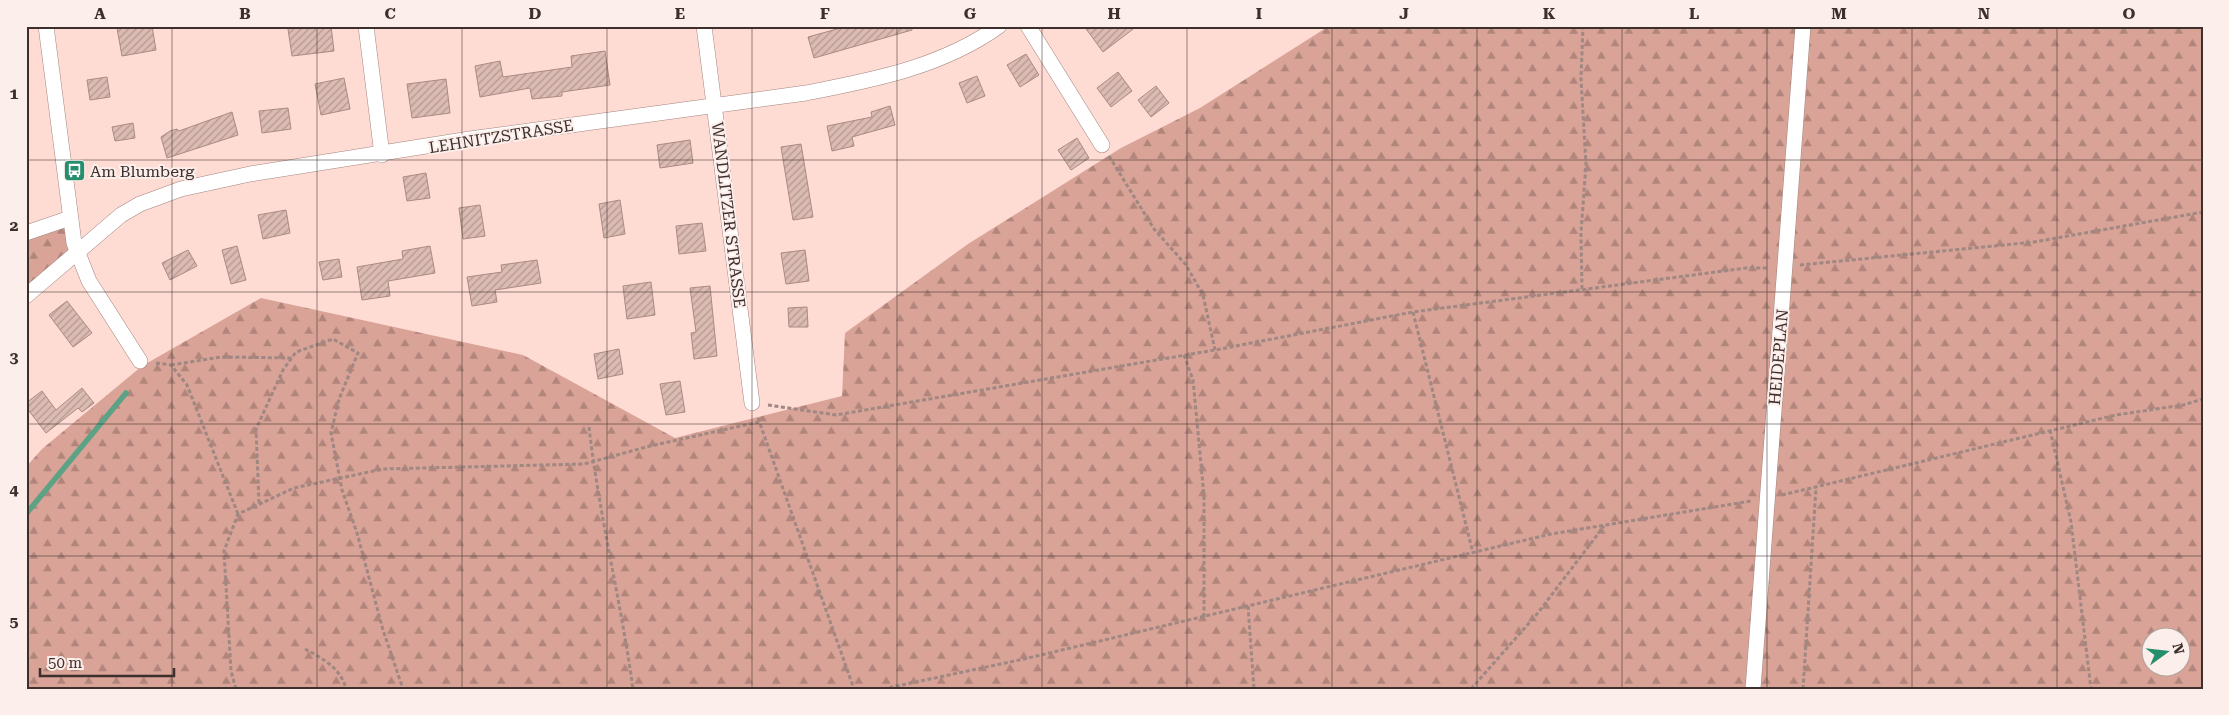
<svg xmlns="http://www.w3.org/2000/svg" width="2229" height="715" viewBox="0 0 2229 715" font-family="'Roboto Serif',serif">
  <defs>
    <pattern id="forest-firs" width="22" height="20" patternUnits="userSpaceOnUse" patternTransform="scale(1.25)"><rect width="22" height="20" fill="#d9a397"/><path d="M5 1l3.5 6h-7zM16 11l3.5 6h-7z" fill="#b1857b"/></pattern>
    <pattern id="building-hatch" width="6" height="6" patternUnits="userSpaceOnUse" patternTransform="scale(1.25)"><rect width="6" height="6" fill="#dcbbb3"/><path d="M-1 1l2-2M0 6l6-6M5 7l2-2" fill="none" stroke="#b49892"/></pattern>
  </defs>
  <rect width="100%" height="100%" fill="#fedbd3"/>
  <g fill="url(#forest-firs)" fill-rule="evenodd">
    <path d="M 1329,26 L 2203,26 L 2203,689 L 26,689 L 26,467 L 42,449 L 142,366 L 261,298 L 523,355 L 675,438 L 842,396 L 845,333 L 968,244 L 1121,148 L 1200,108 ZM 2152,638 L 2182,638 L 2182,668 L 2152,668 Z"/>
    <polygon points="70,218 77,251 26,295 26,233"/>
  </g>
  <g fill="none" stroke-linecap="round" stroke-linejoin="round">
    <polyline stroke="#5ea286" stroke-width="5.5" points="26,514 126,393"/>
  </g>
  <g fill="url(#building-hatch)" stroke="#aa8a83">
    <polygon points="129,26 152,26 156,50 122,56 117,28"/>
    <polygon points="306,26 331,26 334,51 292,56 288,29"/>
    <polygon points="848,26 912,26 912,30 814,58 808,37"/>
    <polygon points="1084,26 1137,26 1103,52"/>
    <polygon points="605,51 610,85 562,92 562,96 532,99 530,88 480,97 475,66 500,61 503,77 572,67 571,56"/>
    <polygon points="1026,54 1039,75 1020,87 1007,65"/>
    <polygon points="1118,72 1132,91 1111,107 1097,88"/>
    <polygon points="977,76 985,96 967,103 959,83"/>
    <polygon points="107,77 110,97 90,100 87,80"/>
    <polygon points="344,78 350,109 321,115 315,84"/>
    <polygon points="446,79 450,113 412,118 407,84"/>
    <polygon points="1156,86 1169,103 1151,117 1138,100"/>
    <polygon points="890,106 895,125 852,137 854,146 832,151 827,126 872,117 871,112"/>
    <polygon points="288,108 291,129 262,133 259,111"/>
    <polygon points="232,112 238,135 167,158 161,137 170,131 177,129 179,131"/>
    <polygon points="133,123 135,138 115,141 112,127"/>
    <polygon points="1077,138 1089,158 1071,170 1058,150"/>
    <polygon points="690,140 693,163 660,168 657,145"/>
    <polygon points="801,144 813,217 793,220 781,147"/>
    <polygon points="426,173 430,198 407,201 403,177"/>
    <polygon points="620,200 625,234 604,238 599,204"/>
    <polygon points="480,205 485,236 463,239 459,208"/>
    <polygon points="286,210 290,233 263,239 258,215"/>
    <polygon points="702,223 706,251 679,254 676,226"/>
    <polygon points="237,246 246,280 231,284 222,250"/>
    <polygon points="430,246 435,273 388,281 390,296 362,300 357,267 403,259 402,251"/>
    <polygon points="188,250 197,266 170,280 162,263"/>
    <polygon points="805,250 809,281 786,284 781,253"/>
    <polygon points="339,259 342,277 323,280 319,262"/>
    <polygon points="537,260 541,283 495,290 497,302 472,306 467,277 502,272 501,265"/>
    <polygon points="651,282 655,315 627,319 623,286"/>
    <polygon points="710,286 717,356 694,359 691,333 696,332 690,288"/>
    <polygon points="67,301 92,333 73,347 49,315"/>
    <polygon points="807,307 808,327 789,327 788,308"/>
    <polygon points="619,349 623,374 598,379 594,354"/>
    <polygon points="680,381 685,412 666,415 660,384"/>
    <polygon points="82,388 94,403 82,412 78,408 46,433 26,407 26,403 42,391 56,410"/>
  </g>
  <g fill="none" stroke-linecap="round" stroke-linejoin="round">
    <defs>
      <g id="minor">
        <polyline points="46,26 74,243 89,281 140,361"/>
        <polyline points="366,26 382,155"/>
        <polyline points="704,26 752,403"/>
        <polyline points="1028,26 1102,145"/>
        <polyline points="26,233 70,218"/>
        <path d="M 26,296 L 121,215 L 140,204 L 181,189 L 250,174 L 470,139 L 806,93 C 873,80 942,67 999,26"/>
        <polyline points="1753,689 1803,26"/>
      </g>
    </defs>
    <use href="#minor" stroke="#a4857e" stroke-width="16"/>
    <g stroke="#9f8782" stroke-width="3" stroke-dasharray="4 2.5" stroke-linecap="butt">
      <polyline points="1109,156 1154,229 1186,265 1203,295 1215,350"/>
      <polyline points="1800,265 2034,242 2203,212"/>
      <polyline points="1582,289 1581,233 1586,164 1581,79 1583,26"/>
      <polyline points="1413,312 1473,553"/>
      <polyline points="1184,355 1193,380 1204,496 1204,617"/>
      <polyline points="156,363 171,365 187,385 238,514"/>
      <polyline points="171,365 221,357 292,358"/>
      <polyline points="768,405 836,415 1215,350 1413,312 1746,268 1769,268"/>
      <polyline points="758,418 854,689"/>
      <path d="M 589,427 C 599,515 621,601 633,689"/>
      <polyline points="2050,430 2071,522 2091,689"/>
      <polyline points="1782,495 2116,415 2183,405 2203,399"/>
      <polyline points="259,503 256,429 283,370 296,352 333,339 358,353 339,399 331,433 342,490 357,533 383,630 403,689"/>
      <polyline points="1248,606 1254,689"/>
      <path d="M 305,649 C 322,658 341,668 346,689"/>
      <polyline points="236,689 231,671 224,551 238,514 294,488 383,469 584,464 650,446 759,422"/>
      <polyline points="883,689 1024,659 1551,534 1751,501"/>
      <polyline points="1471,689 1537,614 1604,526"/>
      <polyline points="1803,689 1816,488"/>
    </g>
    <use href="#minor" stroke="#fff" stroke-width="15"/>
  </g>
  <path fill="none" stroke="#3c2f2c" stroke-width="1" stroke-opacity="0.55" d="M 172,26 L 172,689M 317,26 L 317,689M 462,26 L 462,689M 607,26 L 607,689M 752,26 L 752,689M 897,26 L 897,689M 1042,26 L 1042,689M 1187,26 L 1187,689M 1332,26 L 1332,689M 1477,26 L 1477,689M 1622,26 L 1622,689M 1767,26 L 1767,689M 1912,26 L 1912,689M 2057,26 L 2057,689M 26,160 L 2203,160M 26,292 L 2203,292M 26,424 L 2203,424M 26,556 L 2203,556"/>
  <defs>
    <symbol id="bus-square" viewBox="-11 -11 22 22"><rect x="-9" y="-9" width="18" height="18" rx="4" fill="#258f6d" stroke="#fceeea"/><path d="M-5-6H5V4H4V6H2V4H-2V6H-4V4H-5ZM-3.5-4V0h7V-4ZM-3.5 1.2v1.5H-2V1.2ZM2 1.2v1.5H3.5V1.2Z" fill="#fff"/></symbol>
  </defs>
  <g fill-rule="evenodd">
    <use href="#bus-square" x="62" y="158" width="25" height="25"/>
  </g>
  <g text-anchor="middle" stroke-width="4" stroke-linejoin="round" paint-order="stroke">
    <g font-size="16" fill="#3c2f2c" stroke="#fceeea">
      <text transform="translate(501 136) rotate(-9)" y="6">LEHNITZSTRASSE</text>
      <text transform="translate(729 215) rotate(83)" y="6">WANDLITZER STRASSE</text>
      <text transform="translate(1778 357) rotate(-85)" y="6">HEIDEPLAN</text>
    </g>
    <g font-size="16" fill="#3c2f2c" stroke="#fceeea" text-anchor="start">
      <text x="90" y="177">Am Blumberg</text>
    </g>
  </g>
  <rect width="2229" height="715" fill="none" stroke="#fceeea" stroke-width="55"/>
  <g transform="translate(2166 652) rotate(75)"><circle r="24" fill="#fceeea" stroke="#afa29e"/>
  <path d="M0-4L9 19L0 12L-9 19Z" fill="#258f6d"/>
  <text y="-8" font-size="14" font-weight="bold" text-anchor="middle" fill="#3c2f2c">N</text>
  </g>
  <path d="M40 668v8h134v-8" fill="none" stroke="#3c2f2c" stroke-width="2.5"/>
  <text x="48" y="668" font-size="15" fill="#3c2f2c" stroke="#fceeea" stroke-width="4" paint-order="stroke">50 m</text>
  <rect x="28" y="28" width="2174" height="660" fill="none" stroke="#3c2f2c" stroke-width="2"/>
  <g font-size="16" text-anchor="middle" font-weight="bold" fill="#3c2f2c">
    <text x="100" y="19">A</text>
    <text x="245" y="19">B</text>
    <text x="390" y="19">C</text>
    <text x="535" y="19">D</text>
    <text x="680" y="19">E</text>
    <text x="825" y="19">F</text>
    <text x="970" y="19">G</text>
    <text x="1114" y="19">H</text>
    <text x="1259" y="19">I</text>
    <text x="1404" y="19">J</text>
    <text x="1549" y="19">K</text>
    <text x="1694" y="19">L</text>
    <text x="1839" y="19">M</text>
    <text x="1984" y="19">N</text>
    <text x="2129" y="19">O</text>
    <text x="14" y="99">1</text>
    <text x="14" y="231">2</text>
    <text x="14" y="363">3</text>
    <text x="14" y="495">4</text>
    <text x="14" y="627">5</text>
  </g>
</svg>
